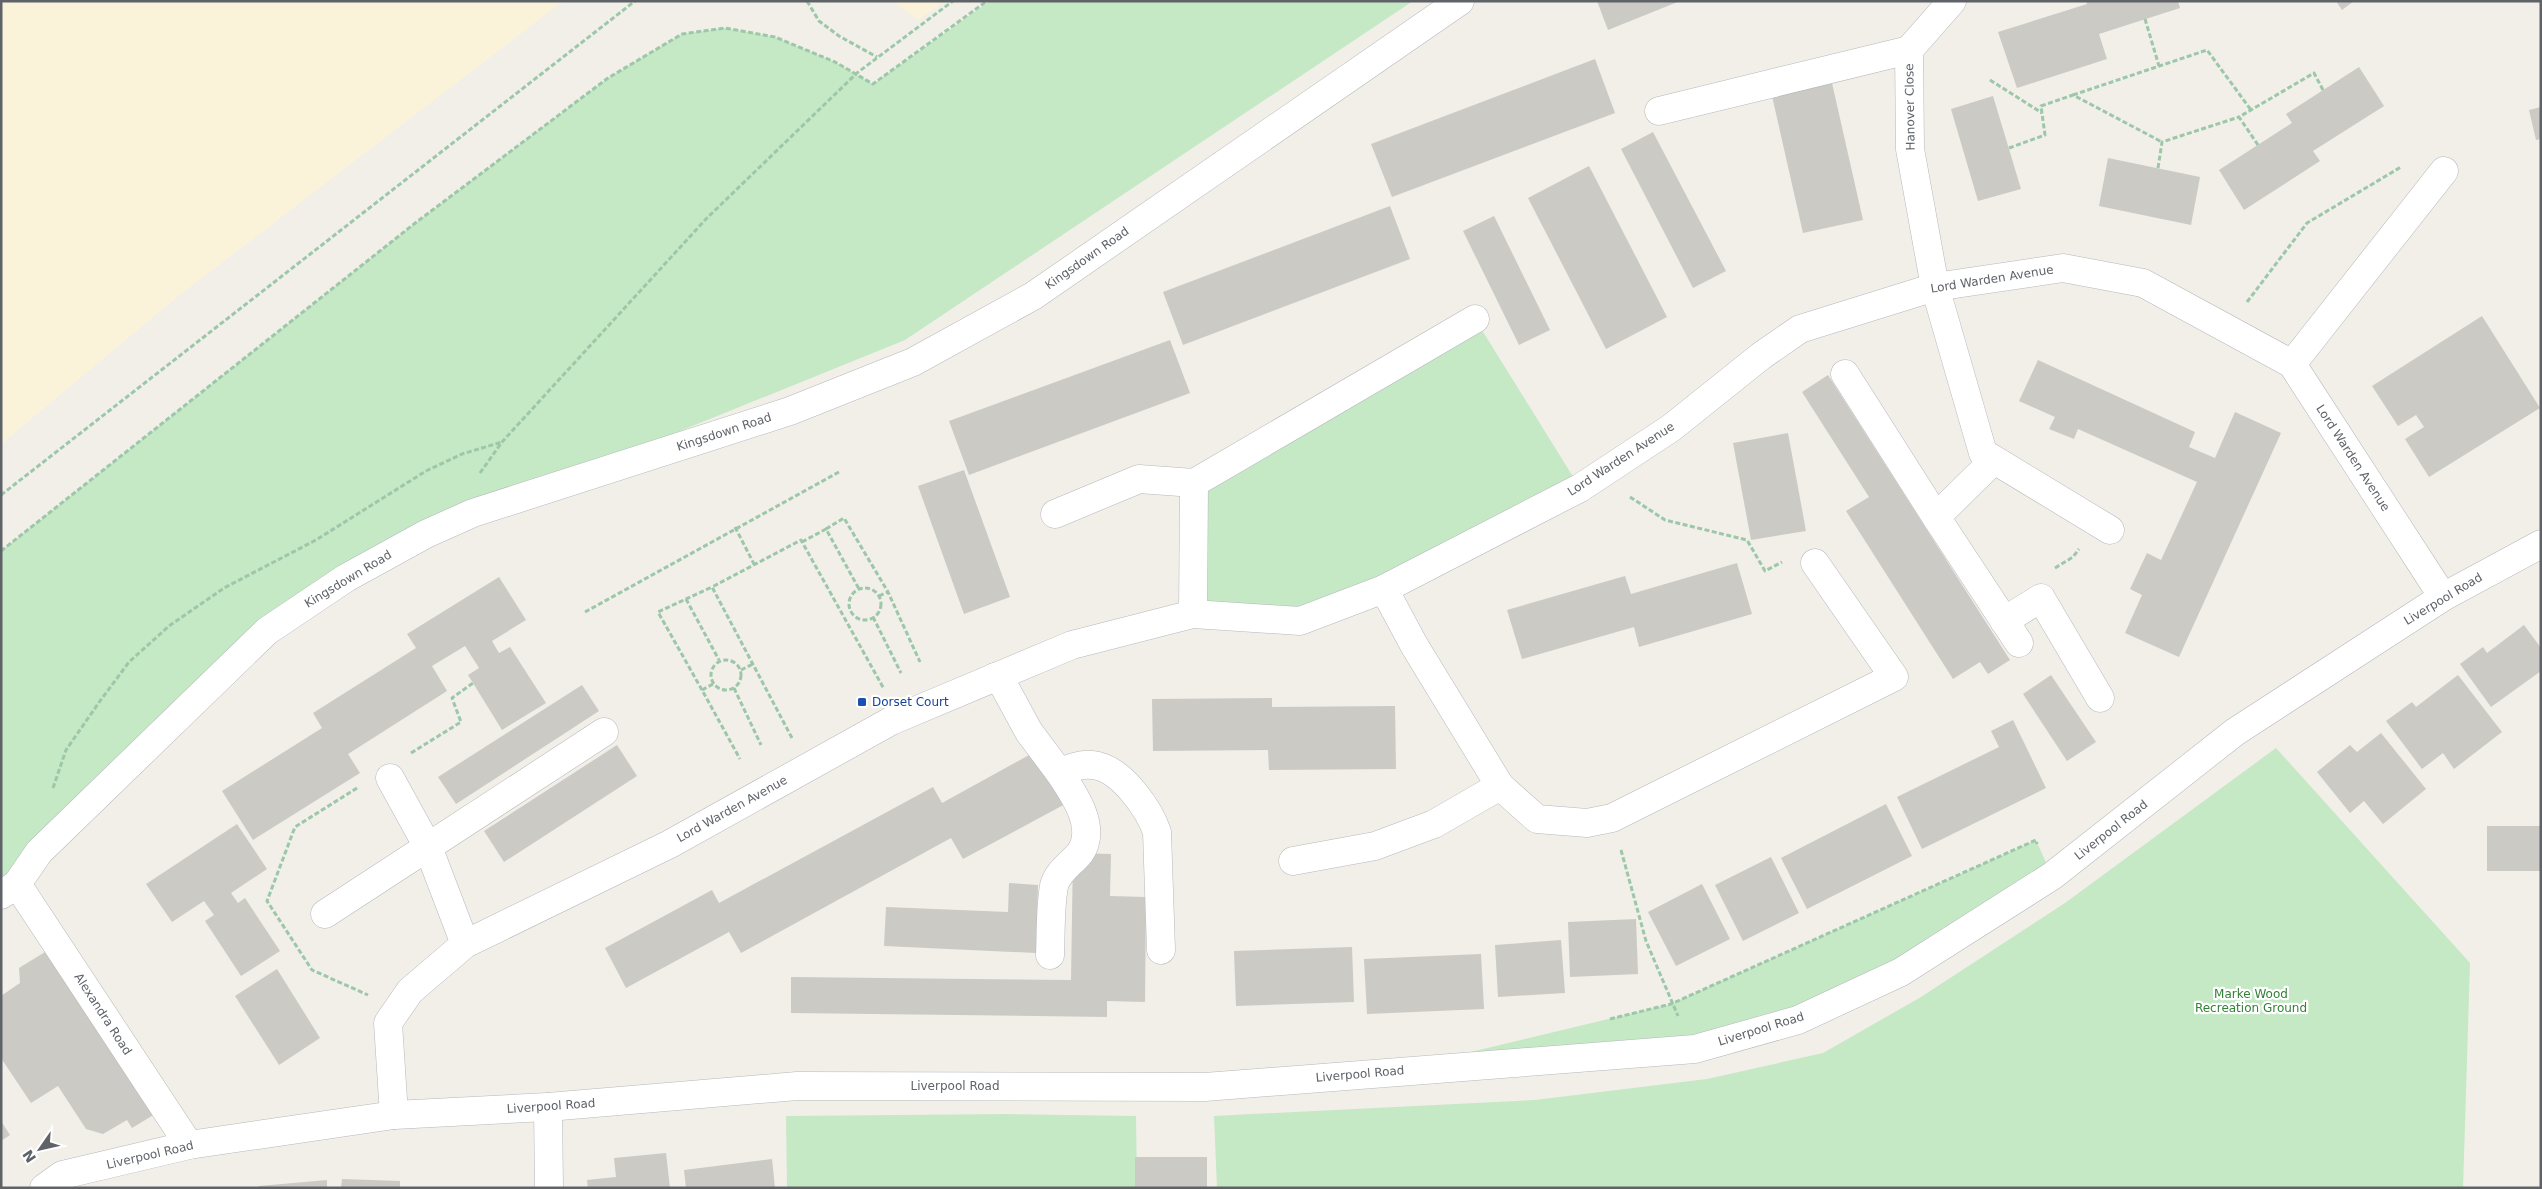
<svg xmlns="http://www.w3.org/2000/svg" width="2542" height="1189" viewBox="0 0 2542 1189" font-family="'DejaVu Sans',sans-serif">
  <rect width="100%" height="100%" fill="#f1efe8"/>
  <g fill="#c5e8c5">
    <polygon points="990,1 1413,1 905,340 426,534 267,631 1,895 1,551 414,224 608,78 682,34 725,28 775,37 835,62 873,84"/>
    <polygon points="1475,319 1580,488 1341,606 1193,614 1194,483"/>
    <polygon points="2276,748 2470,963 2463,1188 1217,1188 1214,1116 1535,1100 1707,1079 1823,1053 1921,997 2065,903"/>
    <polygon points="2036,840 2052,876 1901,972 1695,1049 1448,1067 1471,1052 1671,1004"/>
    <polygon points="1008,1114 1136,1116 1137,1188 787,1188 786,1116"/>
  </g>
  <g fill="#fbf3d9">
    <polygon points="1,1 563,1 177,297 1,444"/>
    <polygon points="893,1 944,1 918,20"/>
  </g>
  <g fill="#cccac5">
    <polygon points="1597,1 1680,1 1608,30"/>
    <polygon points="2086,1 2178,1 2180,8 2099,34 2107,59 2017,88 1998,32 2087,4"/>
    <polygon points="2336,1 2354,1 2342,10"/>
    <polygon points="1595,59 1615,113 1392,197 1371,144"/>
    <polygon points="2359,67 2384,106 2313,151 2320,161 2244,210 2219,170 2292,123 2286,114"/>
    <polygon points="1832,83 1863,220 1803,233 1772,96"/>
    <polygon points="1993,96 2021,189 1978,201 1951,109"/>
    <polygon points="2541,107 2541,139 2536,140 2529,110"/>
    <polygon points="1653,132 1726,271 1693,288 1621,149"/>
    <polygon points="2108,158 2200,177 2191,225 2099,206"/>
    <polygon points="1589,166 1667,317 1606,349 1528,198"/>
    <polygon points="1390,206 1410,259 1183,345 1163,292"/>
    <polygon points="1494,216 1550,330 1519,345 1463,231"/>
    <polygon points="2482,316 2540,408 2429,477 2405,439 2424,427 2416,415 2398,426 2372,386"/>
    <polygon points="1170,340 1190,393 969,475 949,421"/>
    <polygon points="2038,360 2195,432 2189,447 2215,458 2235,412 2281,433 2179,657 2125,633 2142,595 2130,589 2147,553 2161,560 2197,482 2078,429 2074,439 2049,429 2055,417 2019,401"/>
    <polygon points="1828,375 2010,660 1988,674 1980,662 1953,679 1846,511 1869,497 1802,392"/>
    <polygon points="1788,433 1806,531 1751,540 1733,443"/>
    <polygon points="964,470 1010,597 964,614 918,486"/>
    <polygon points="1737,563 1752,614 1639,647 1634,627 1522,659 1507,610 1625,576 1631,594"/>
    <polygon points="499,577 526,620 492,641 499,653 510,647 546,703 502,730 468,675 479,668 465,646 432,666 447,691 348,754 360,773 253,840 222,791 322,728 313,713 416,648 407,634"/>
    <polygon points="2524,625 2541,648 2541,671 2491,707 2460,664 2483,647 2487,653"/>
    <polygon points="2051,675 2096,742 2067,761 2023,694"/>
    <polygon points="2458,675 2502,732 2454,769 2443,753 2422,769 2386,721 2412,702 2416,707"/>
    <polygon points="582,685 599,711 456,804 438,777"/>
    <polygon points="1272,698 1272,707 1395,706 1396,769 1269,770 1268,750 1153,751 1152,699"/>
    <polygon points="2013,720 2046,788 1922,849 1897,797 1999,747 1991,731"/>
    <polygon points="2381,733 2426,789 2383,824 2364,801 2350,813 2317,772 2350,745 2357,752"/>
    <polygon points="617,745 637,776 504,862 484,831"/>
    <polygon points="1040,749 1069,802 963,859 951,838 741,953 729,932 626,988 605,948 712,890 719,903 933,787 942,803"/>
    <polygon points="1886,804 1912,856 1807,909 1781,858"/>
    <polygon points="237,824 267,869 231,893 238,903 245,898 280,951 241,976 205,921 214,915 204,901 172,922 146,884"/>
    <rect x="2487" y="826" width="54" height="45"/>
    <polygon points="1073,853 1111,854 1110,896 1146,897 1145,1002 1107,1001 1107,1017 791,1013 791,977 1071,980"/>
    <polygon points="1771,857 1799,913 1743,941 1715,885"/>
    <polygon points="1009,883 1038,885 1036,953 884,946 886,907 1008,912"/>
    <polygon points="1702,884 1730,939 1676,966 1648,912"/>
    <polygon points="1636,919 1638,974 1570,977 1568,922"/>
    <polygon points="1561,940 1565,993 1498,997 1495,945"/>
    <polygon points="1352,947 1354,1002 1236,1006 1234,951"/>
    <polygon points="45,952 59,959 155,1114 132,1128 127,1120 103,1134 86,1129 58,1086 31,1103 1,1058 1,996 20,983 19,968"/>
    <polygon points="1481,954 1484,1009 1367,1014 1364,959"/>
    <polygon points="277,969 320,1038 279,1065 235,996"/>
    <polygon points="1,1121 10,1135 1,1141"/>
    <polygon points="666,1153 670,1188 588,1188 587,1180 616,1177 614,1158"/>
    <rect x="1135" y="1157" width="72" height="31"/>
    <polygon points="772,1159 775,1188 686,1188 684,1170"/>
    <polygon points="342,1179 400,1181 400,1188 341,1188"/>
    <polygon points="327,1180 327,1188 259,1188 259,1186"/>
  </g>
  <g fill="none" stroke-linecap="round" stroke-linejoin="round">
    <defs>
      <g id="minor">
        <polyline points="1952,1 1909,50 1910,149 1935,287 1983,453 2110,530"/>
        <polyline points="1659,111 1909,50"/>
        <polyline points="2292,364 2444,171"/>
        <polyline points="1845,374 1936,517 1994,460"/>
        <polyline points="1055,514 1139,479 1194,483"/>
        <polyline points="1936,517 2019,643"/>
        <polyline points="1384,589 1414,645 1500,786 1537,819 1587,823 1612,818 1894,677 1815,563"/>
        <polyline points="1193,614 1194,483 1475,319"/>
        <polyline points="2004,621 2041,598 2100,698"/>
        <path d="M 995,677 L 1004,686 L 1029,732 L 1059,772 C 1072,768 1084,762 1098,766 C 1123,772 1149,809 1157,832 L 1161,950"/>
        <polyline points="390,778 428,847 465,944"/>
        <polyline points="1293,861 1375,846 1434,824 1500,786"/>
        <polyline points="17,884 189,1145"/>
        <polyline points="1,895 17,884 39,852 267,631 346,578 426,534 473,513 790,411 913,362 1033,296 1460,1"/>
        <polyline points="325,914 604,732"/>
        <path d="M 1050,955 C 1051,933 1050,908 1054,886 C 1057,872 1072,863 1080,853 C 1098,827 1073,793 1059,772"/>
        <polyline points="548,1107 549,1188"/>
        <polyline points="394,1115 388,1023 410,991 465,944 670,844 891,721 1072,645 1193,614 1300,621 1384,589 1580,488 1671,428 1761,356 1800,329 1935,287 2063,268 2143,283 2292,364 2443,597"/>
        <polyline points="44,1188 62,1175 189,1145 394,1115 548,1107 797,1086 1205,1087 1695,1049 1798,1020 1901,972 2052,876 2235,732 2443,597 2541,544"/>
      </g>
    </defs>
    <use href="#minor" stroke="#b5b8bc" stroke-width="29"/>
    <g stroke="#9cc7a9" stroke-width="3" stroke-dasharray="5 2.5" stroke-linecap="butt">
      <polyline points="807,1 819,21 839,36 877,57"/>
      <polyline points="2145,19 2159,66"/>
      <polyline points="1990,80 2042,113"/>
      <polyline points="2073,95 2207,50 2251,110"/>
      <polyline points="2258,145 2239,117 2314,73 2323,90"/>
      <polyline points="2009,148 2045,135 2041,106 2073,95 2162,142"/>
      <polyline points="2158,168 2162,142 2239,117"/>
      <polyline points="2247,302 2307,223 2401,167"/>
      <polyline points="480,473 502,442 706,219 857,73 953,1"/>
      <polyline points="1,495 635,1"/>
      <polyline points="1630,497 1665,520 1747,540 1765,571 1782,562"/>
      <polyline points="735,527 754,564"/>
      <polyline points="826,529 844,518 888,592 920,662"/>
      <polyline points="802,542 826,529 859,589"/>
      <polyline points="1,551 414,224 608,78 682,34 725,28 775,37 835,62 873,84 987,1"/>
      <polyline points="2055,568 2073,557 2079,549"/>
      <circle cx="865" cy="604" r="16"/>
      <polyline points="879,596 888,592"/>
      <polyline points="686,599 719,660"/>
      <polyline points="585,612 839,472"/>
      <polyline points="873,617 901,673"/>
      <circle cx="726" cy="675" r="15"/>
      <polyline points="741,670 753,664"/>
      <polyline points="713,684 702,690 740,759"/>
      <polyline points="734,688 761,745"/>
      <polyline points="702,690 658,612 712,587"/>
      <polyline points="792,738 712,587 801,540 884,689"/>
      <polyline points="411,753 461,722 452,698 473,683"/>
      <polyline points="53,788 66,750 100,701 129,662 169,626 224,588 316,540 426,471 462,454 502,442"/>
      <polyline points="357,788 295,827 267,901 312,970 368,995"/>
      <polyline points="1621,850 1646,941 1678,1016"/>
      <polyline points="1610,1019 1671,1004 2036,840 2037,844"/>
    </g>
    <use href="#minor" stroke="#fff" stroke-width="28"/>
  </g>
  <rect fill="#1a4fb4" stroke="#fff" stroke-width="2" x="857" y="697" width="10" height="10" rx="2.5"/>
  <g text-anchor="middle" stroke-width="4.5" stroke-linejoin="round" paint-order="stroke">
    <g font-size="12" fill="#5f6368" stroke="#fff">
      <text transform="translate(1910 107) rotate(-91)" y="4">Hanover Close</text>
      <text transform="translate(1087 258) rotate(-35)" y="4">Kingsdown Road</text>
      <text transform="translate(1992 279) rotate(-9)" y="4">Lord Warden Avenue</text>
      <text transform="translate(724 432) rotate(-18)" y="4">Kingsdown Road</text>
      <text transform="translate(2353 458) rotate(57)" y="4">Lord Warden Avenue</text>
      <text transform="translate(1621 459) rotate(-33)" y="4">Lord Warden Avenue</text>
      <text transform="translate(348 579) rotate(-31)" y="4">Kingsdown Road</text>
      <text transform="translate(2443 599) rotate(-31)" y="4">Liverpool Road</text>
      <text transform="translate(732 809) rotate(-29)" y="4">Lord Warden Avenue</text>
      <text transform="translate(2111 830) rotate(-38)" y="4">Liverpool Road</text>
      <text transform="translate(103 1014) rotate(57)" y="4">Alexandra Road</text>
      <text transform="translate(1761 1029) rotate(-17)" y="4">Liverpool Road</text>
      <text transform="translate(1360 1074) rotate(-5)" y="4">Liverpool Road</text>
      <text x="955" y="1090">Liverpool Road</text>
      <text transform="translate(551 1106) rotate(-4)" y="4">Liverpool Road</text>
      <text transform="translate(150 1155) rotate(-13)" y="4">Liverpool Road</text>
    </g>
    <g font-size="12" fill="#164399" stroke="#fff" text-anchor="start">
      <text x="872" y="706">Dorset Court</text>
    </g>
    <g font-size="12" fill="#348238" stroke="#fff">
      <text x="2251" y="998">Marke Wood<tspan x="2251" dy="14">Recreation Ground</tspan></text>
    </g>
  </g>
  <rect width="2542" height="1189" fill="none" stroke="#5f6368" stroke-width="5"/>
  <g transform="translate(40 1149) rotate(236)" stroke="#ffffff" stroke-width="4" paint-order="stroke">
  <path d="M0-4L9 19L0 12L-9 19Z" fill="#5f6368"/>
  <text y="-8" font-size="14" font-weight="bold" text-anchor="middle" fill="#5f6368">N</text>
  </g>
</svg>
